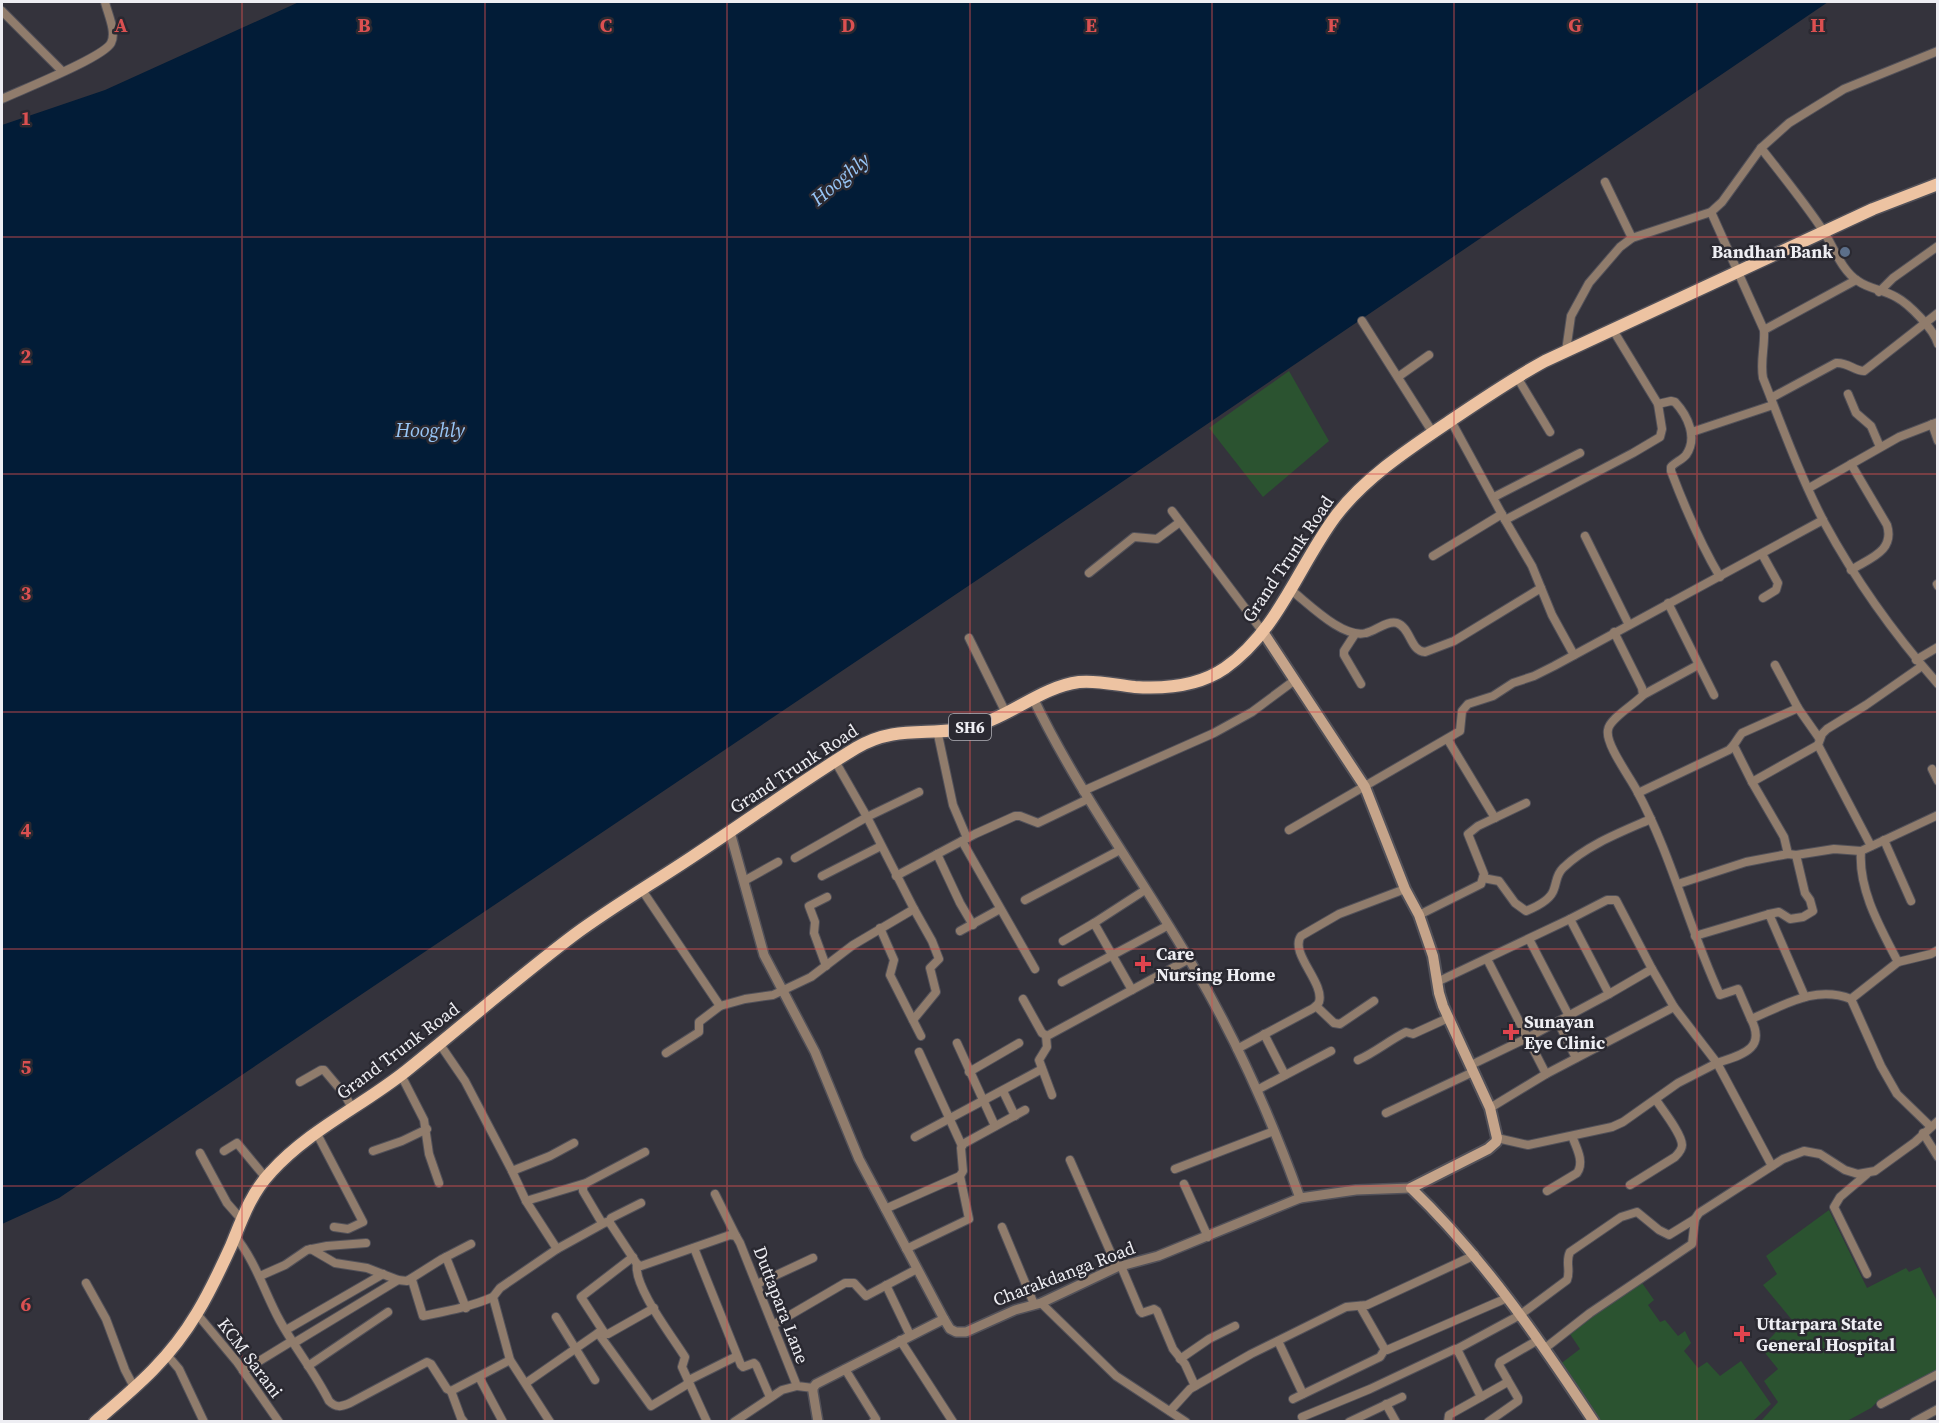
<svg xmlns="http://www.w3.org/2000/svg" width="1939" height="1423" viewBox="0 0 1939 1423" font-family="'Source Serif 4',serif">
  <rect width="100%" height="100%" fill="#34333c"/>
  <g fill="#2b5330">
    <polygon points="1289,371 1329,441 1263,497 1209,428"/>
    <polygon points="1829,1210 1867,1288 1906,1268 1909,1272 1920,1267 1937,1301 1937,1371 1878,1401 1871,1408 1847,1421 1761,1421 1778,1402 1764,1381 1778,1369 1761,1348 1776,1332 1792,1320 1763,1285 1777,1274 1766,1256"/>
    <polygon points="1640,1280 1654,1300 1648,1305 1660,1322 1665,1320 1678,1336 1685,1331 1691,1343 1684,1351 1698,1368 1707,1362 1720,1376 1741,1361 1771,1404 1753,1421 1596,1421 1559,1365 1580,1349 1568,1331"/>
  </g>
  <polygon fill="#021c37" points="299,2 1828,2 1038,539 59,1198 2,1224 2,125 105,90"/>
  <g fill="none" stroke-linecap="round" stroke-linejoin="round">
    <defs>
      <g id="minor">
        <polyline points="2,11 62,71"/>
        <path d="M 2,99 C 21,90 103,58 111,43 C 117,32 107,12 105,2"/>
        <path d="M 1761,148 C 1782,175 1805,203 1824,232 C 1834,248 1842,271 1858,281 C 1869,289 1884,290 1896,297 C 1909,304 1934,329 1938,344"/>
        <polyline points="1605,182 1632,238"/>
        <path d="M 1711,212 L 1764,330 C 1765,347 1760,361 1763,378 C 1782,426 1800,476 1824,522 C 1856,581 1894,634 1938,684"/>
        <polyline points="1879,292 1893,278 1938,246"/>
        <polyline points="1362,321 1433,433"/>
        <path d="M 1613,330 L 1658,404 L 1671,401 L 1675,402 C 1688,416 1698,438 1686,455 C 1682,460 1675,462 1671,467 L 1671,471 C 1685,508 1700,543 1720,577"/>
        <polyline points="1764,330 1856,280"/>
        <polyline points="1566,351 1571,316 1589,283 1620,247 1632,238 1711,212 1722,202 1761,148 1789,123 1844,89 1938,51"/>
        <polyline points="1398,377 1429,355"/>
        <polyline points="1517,377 1550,432"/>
        <polyline points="1848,394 1856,413 1871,426 1880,447"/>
        <path d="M 1771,398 L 1836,363 C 1848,362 1854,371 1864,371 L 1938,313"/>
        <polyline points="1451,421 1505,520 1532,566 1552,615 1574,655"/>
        <polyline points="1932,424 1938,441"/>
        <polyline points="1692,432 1773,405"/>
        <path d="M 1851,464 L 1887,525 C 1895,551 1870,558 1851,570"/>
        <polyline points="1809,488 1899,437 1938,422"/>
        <polyline points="1494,497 1580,453"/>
        <polyline points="1172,511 1263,632"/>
        <polyline points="1505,520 1633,453 1660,437 1662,429 1658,404"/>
        <polyline points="1585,536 1629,625"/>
        <polyline points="1762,554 1778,583 1776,590 1763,598"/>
        <polyline points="1433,556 1502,514"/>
        <polyline points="1089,573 1134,537 1157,539 1180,522"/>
        <polyline points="1937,584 1938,586"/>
        <path d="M 1291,590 C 1309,604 1343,639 1366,633 C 1375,631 1388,620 1397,623 C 1411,628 1410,651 1425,652 L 1454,641 L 1541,588"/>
        <polyline points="1668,603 1714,695"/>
        <path d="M 1614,632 L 1642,688 L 1643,695 C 1635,704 1609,719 1608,730 C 1605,744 1630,777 1637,791 C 1672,856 1689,929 1720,995 L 1738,989 L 1751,1019 C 1785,1005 1815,985 1851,999 L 1898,962 C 1881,929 1858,890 1861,851 L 1938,815"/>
        <polyline points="1355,634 1344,651 1344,655 1361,684"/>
        <polyline points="969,638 1006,713"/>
        <polyline points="1916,660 1938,647"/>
        <polyline points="1775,665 1798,708 1819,738"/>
        <polyline points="1643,695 1698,665"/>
        <polyline points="937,730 953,805 967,838"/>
        <polyline points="1448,740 1495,818"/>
        <polyline points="1734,746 1752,782 1784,837 1788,854"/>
        <polyline points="1932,769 1938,781"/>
        <polyline points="1752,782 1818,745"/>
        <polyline points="1083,791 1214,733 1252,712 1295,680"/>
        <path d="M 1638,793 L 1729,750 C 1735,745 1737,739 1742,733 L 1798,708"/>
        <polyline points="1289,830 1460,731 1462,711 1468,704 1493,696 1513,683 1534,676 1554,666 1823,520"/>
        <polyline points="1884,840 1911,901"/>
        <polyline points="962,841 1035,969"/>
        <polyline points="1871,846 1818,745 1822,734 1827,729 1866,705 1922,666"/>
        <polyline points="937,854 960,903 973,925"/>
        <polyline points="795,858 867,817 919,792"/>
        <polyline points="822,876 881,846"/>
        <polyline points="896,876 975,834 1015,816 1020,816 1038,823 1088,799"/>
        <path d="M 1483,878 L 1499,881 L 1515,903 L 1526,911 C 1536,907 1551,900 1554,889 C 1557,881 1556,875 1563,868 C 1587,845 1621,832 1651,819"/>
        <polyline points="744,881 778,862"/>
        <polyline points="1678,884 1746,862 1788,854 1796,855 1834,849 1861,851"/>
        <polyline points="642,890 720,1006 745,999 773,995 811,977 853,945 914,909 867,817 835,761"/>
        <polyline points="1025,900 1120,850"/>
        <polyline points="1769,914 1779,912 1790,919 1803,917 1813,911 1810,900 1805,893 1796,855"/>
        <polyline points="1419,915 1481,884 1484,874 1468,834 1478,826 1526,803"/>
        <polyline points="1570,919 1607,900 1616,900 1652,969"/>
        <polyline points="1094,923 1145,890"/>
        <polyline points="880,928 894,960 890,975 921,1036"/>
        <polyline points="960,931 1000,909"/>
        <polyline points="1695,936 1769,914 1805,997"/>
        <polyline points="1529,939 1569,1016"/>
        <polyline points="1063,941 1094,923 1132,990"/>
        <polyline points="1487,959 1546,1074"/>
        <polyline points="1898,962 1931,954 1938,950"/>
        <polyline points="826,966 814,933 815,922 809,906 827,897"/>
        <polyline points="1062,982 1167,926"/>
        <polyline points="1437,982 1570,919 1609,994 1652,969 1674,1007 1717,1063 1678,1083 1623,1122 1612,1127 1528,1145 1497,1138"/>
        <polyline points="1023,999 1042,1033 1047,1036 1189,959"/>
        <polyline points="1851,999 1881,1066 1897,1094 1930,1126"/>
        <polyline points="1316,1006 1334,1023 1340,1024 1374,1001"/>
        <path d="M 1751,1019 C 1767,1050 1740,1055 1717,1063 L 1772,1166"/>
        <polyline points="913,1020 936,992 930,968 939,959 932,941 914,909"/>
        <polyline points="1558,1022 1576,1058"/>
        <polyline points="1264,1034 1285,1075"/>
        <polyline points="1046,1036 1047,1047 1039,1060 1052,1095"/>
        <polyline points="439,1043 465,1081 512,1171 550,1156 574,1143"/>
        <polyline points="957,1043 995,1126"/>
        <path d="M 1237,1049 L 1308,1011 C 1312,1009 1317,1007 1319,1002 C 1325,983 1289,953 1301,936 L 1339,914 L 1405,889"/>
        <polyline points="919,1052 962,1146"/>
        <polyline points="666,1053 699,1032 699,1022 720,1006"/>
        <path d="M 1358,1060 C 1376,1052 1388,1041 1406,1032 L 1413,1034 L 1448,1018"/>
        <polyline points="1471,1065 1527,1038 1609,994"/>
        <polyline points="969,1072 1019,1043"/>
        <polyline points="401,1075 424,1120 429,1154 439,1183"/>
        <polyline points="300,1082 321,1070 324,1070 345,1095 352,1108"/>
        <polyline points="1257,1090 1331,1051"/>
        <polyline points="1003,1091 1015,1116"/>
        <polyline points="1490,1108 1546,1074 1674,1007"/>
        <polyline points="1386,1113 1473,1072"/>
        <polyline points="316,1132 363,1222 348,1229 334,1227"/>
        <polyline points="1923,1133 1938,1157"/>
        <polyline points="915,1137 1042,1069"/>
        <polyline points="224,1151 237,1143 266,1178"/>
        <polyline points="373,1151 402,1141 427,1129"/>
        <polyline points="200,1153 227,1203 241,1219"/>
        <polyline points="1070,1160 1117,1267"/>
        <polyline points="1175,1169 1274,1131"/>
        <polyline points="512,1171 526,1201 557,1249 606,1222 610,1223 637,1264 641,1266 730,1235 736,1236 740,1243 797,1386 813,1388"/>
        <polyline points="1184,1184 1208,1237"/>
        <path d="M 1630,1185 L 1675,1157 C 1678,1154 1682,1150 1682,1145 C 1682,1134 1662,1109 1656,1100"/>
        <path d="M 1547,1191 L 1577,1173 C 1585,1162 1576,1147 1572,1136"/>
        <polyline points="715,1194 736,1236"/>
        <polyline points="526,1201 586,1183"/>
        <polyline points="885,1209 960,1176 963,1171 961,1148 963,1144 1025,1110"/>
        <polyline points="609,1222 611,1218 641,1203"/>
        <polyline points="602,1223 583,1191 583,1186 588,1182 645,1152"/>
        <polyline points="1002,1227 1034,1304"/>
        <path d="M 234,1235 C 256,1261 264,1292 280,1321 C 295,1348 315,1373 329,1401 C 336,1408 341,1407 350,1403 L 427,1362 L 431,1364 L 447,1389 L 451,1391 L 510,1360"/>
        <polyline points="694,1248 741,1365 743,1367 754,1363 756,1365 770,1397"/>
        <polyline points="311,1249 335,1263 367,1268 398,1280 407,1281 442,1259 471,1244"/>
        <polyline points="906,1249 969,1219 960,1176"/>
        <polyline points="446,1257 466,1308"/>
        <path d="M 637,1264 C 633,1286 672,1336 685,1357 L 682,1367 L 707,1422"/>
        <polyline points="1121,1266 1140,1311 1142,1313 1154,1309 1157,1311 1173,1349 1185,1364 1195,1386"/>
        <polyline points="1867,1274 1834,1207 1840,1197 1867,1174"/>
        <polyline points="260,1276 285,1265 307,1250 327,1246 366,1243"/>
        <path d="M 412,1280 L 423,1316 C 447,1311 470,1307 493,1297"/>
        <polyline points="86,1283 106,1319 125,1370 135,1389"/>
        <polyline points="757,1284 813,1258"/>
        <polyline points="886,1285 910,1335"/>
        <polyline points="1041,1303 1116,1376 1186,1422"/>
        <polyline points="1360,1306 1384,1348 1387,1350 1507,1298"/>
        <polyline points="197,1314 237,1362 279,1422"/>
        <polyline points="556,1317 595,1380"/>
        <polyline points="773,1325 845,1283 854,1283 866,1296 917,1269"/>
        <polyline points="286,1330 383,1274"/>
        <polyline points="598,1333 651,1406 686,1385 689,1380 737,1356"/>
        <polyline points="605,1334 581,1297 633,1257"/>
        <polyline points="900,1340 953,1422"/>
        <polyline points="1278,1341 1303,1394"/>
        <polyline points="294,1343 398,1280"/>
        <path d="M 1457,1349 L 1520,1315 L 1567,1280 C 1571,1271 1565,1261 1570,1252 L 1621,1217 L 1637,1212 L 1659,1230 L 1669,1235 L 1695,1219"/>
        <polyline points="1544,1349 1590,1313 1692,1244 1695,1219 1699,1213 1783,1159 1804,1151 1820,1154 1845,1170 1858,1174 1875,1171 1915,1142 1938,1121"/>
        <polyline points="168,1356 179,1369 204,1422"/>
        <polyline points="1180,1359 1209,1339 1235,1326"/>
        <polyline points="308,1366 388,1312"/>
        <polyline points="845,1369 876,1419 873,1422"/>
        <polyline points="243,1371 292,1341"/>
        <polyline points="479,1377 503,1422"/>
        <polyline points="526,1383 598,1333 608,1334 654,1308"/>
        <polyline points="451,1391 461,1418 464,1422"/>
        <polyline points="1293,1399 1380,1357 1385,1349"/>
        <polyline points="1386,1404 1396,1422"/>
        <polyline points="1881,1404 1938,1374"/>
        <polyline points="1170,1411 1190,1389 1251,1354 1346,1307 1367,1305 1475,1255"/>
        <polyline points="1302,1417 1370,1389 1455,1349 1459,1353 1481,1397"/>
        <polyline points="550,1422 510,1360 493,1297 500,1288 557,1249"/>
        <polyline points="734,1422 782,1390 797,1386"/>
        <polyline points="1349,1422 1402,1397"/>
        <polyline points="1448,1422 1449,1415 1506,1383 1507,1379 1499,1365 1500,1362 1538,1340"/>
        <polyline points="1488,1422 1518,1401 1518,1398 1507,1379"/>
        <polyline points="1914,1422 1938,1409"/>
      </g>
      <g id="tertiary">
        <path d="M 1033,698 C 1079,794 1143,879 1196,971 C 1238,1043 1272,1120 1300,1198"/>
        <polyline points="730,832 764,955 815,1052 859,1159 944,1319"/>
        <polyline points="818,1422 813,1392 813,1388 816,1384 944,1319 950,1329 956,1332 966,1332 1015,1310 1041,1303 1117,1267 1158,1256 1300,1198 1356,1190 1411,1188"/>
      </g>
      <path id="secondary" d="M 1263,632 L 1365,787 L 1405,889 L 1419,915 L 1433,956 L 1439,993 L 1443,1006 L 1490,1108 L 1497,1138 L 1496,1142 L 1488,1149 L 1411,1188 C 1483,1257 1539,1339 1594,1422"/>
      <path id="primary" d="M 95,1422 C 136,1387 169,1360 197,1313 C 210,1292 221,1268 231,1246 C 242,1219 251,1193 271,1172 C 309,1130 362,1106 406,1071 C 462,1026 517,978 574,935 C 612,907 653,883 692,857 C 747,821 800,782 856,748 C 898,723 933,738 975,726 C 1011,716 1041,687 1079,682 C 1097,680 1116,685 1135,687 C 1166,689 1199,686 1225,668 C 1278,631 1298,567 1335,517 C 1364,478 1410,448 1450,421 C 1481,400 1512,379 1545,361 L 1873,209 L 1938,184"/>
    </defs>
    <use href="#minor" stroke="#525159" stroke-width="10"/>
    <use href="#tertiary" stroke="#525159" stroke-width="12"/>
    <use href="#secondary" stroke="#525159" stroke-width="14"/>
    <use href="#primary" stroke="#525159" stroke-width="15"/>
    <use href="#minor" stroke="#907c6c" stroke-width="8"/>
    <use href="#tertiary" stroke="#907c6c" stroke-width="9"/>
    <use href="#secondary" stroke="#c5a48a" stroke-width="10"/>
    <use href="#primary" stroke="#edc3a2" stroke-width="12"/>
  </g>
  <path fill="none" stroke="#db5051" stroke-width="1.5" stroke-opacity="0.55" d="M 242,2 L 242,1422M 485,2 L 485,1422M 727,2 L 727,1422M 970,2 L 970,1422M 1212,2 L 1212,1422M 1454,2 L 1454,1422M 1697,2 L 1697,1422M 2,237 L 1938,237M 2,474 L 1938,474M 2,712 L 1938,712M 2,949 L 1938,949M 2,1186 L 1938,1186"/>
  <circle fill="#5c6f8a" stroke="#2a2931" stroke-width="2" cx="1845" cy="252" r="6"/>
  <g fill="#e0444e" stroke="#2a2931" stroke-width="2">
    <path d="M1140 955h6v6h6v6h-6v6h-6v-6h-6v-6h6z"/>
    <path d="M1508 1023h6v6h6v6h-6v6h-6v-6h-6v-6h6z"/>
    <path d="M1739 1325h6v6h6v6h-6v6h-6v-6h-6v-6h6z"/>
  </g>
  <g text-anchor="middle" stroke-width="5" stroke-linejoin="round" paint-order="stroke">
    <rect fill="#2a2931" stroke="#b3b3b9" stroke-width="1.5" x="949" y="714" width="42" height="26" rx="4.5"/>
    <g font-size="16" font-weight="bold" fill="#eeeef3">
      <text x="970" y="733">SH6</text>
    </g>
    <g font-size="18" font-weight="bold" fill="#eeeef3" stroke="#2a2931" text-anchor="start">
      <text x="1833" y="258" text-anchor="end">Bandhan Bank</text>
      <text x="1156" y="960">Care<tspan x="1156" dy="21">Nursing Home</tspan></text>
      <text x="1524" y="1028">Sunayan<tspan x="1524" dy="21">Eye Clinic</tspan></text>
      <text x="1756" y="1330">Uttarpara State<tspan x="1756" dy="21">General Hospital</tspan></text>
    </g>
    <g font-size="18" fill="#eeeef3" stroke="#2a2931">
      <text transform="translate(1288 559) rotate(-56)" y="6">Grand Trunk Road</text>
      <text transform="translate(794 769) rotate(-33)" y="6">Grand Trunk Road</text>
      <text transform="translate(398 1051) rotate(-37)" y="6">Grand Trunk Road</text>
      <text transform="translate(1064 1274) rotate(-21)" y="6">Charakdanga Road</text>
      <text transform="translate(781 1305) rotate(69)" y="6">Duttapara Lane</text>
      <text transform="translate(250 1358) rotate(53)" y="6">KCM Sarani</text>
    </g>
    <g font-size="20" font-style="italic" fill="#98c6f7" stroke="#2a2931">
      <text transform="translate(840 179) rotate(-40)" y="7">Hooghly</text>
      <text x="430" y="437">Hooghly</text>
    </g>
  </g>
  <g font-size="20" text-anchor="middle" font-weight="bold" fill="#db5051" stroke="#2a2931" stroke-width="5" stroke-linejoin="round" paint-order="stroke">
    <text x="121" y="32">A</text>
    <text x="364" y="32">B</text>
    <text x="606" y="32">C</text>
    <text x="848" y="32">D</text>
    <text x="1091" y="32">E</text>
    <text x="1333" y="32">F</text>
    <text x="1575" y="32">G</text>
    <text x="1818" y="32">H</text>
    <text x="26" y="125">1</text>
    <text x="26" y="363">2</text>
    <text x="26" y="600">3</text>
    <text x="26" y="837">4</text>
    <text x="26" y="1074">5</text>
    <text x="26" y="1311">6</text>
  </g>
  <rect width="1939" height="1423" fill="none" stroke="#eeeef3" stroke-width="6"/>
</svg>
